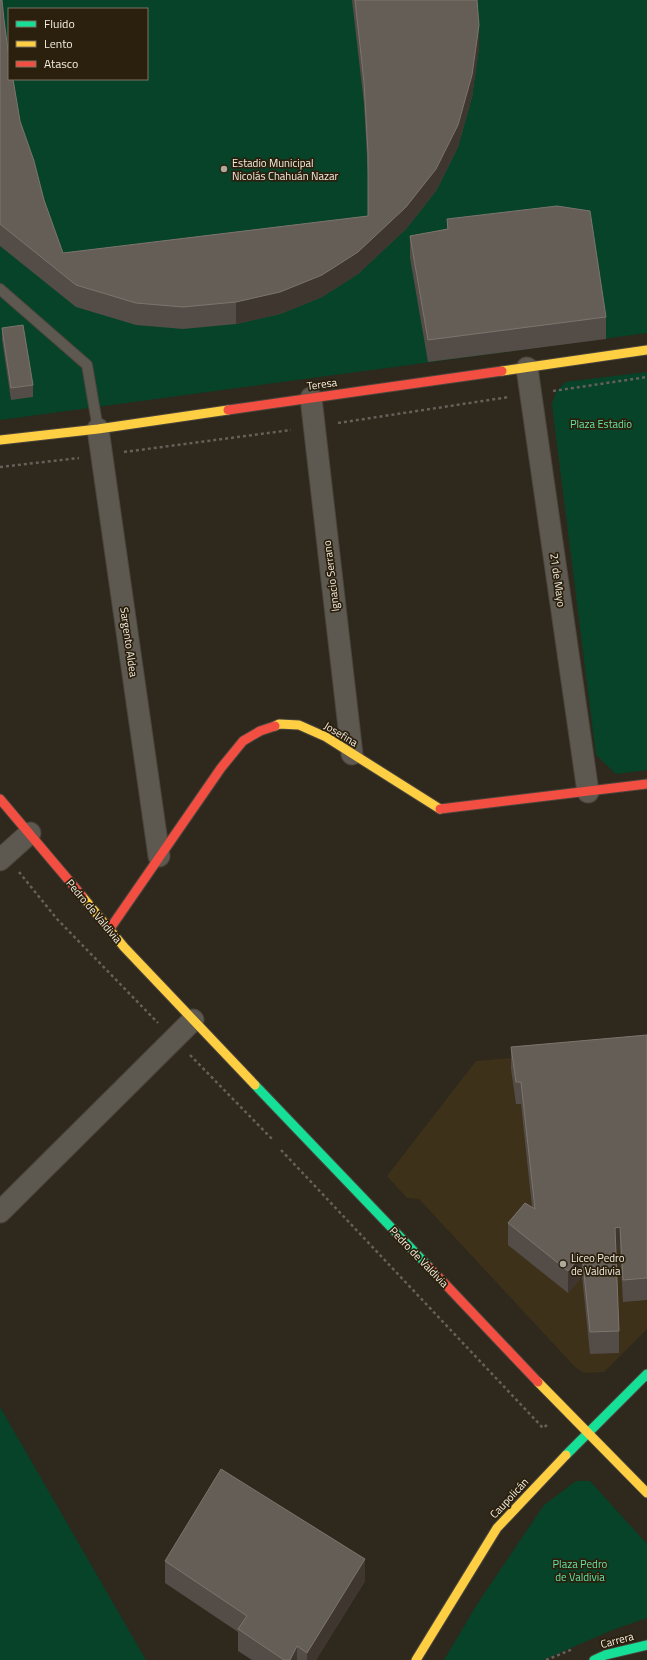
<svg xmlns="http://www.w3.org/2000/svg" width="647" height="1660" viewBox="0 0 647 1660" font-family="'Titillium Web',sans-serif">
  <rect width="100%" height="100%" fill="#2e281d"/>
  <polygon fill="#3e3119" points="647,1046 647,1329 604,1372 584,1373 576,1368 419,1199 407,1198 387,1176 476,1061"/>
  <g fill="#064329" fill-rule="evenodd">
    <path d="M 0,0 L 647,0 L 647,333 L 0,420 ZM 9,9 L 147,9 L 147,79 L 9,79 Z"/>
    <polygon points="647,372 647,770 616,774 596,755 552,404 556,392 565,382"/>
    <polygon points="0,1407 146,1660 0,1660"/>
    <polygon points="576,1481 590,1481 647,1544 647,1618 615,1629 543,1660 444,1660 476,1606 544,1505"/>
  </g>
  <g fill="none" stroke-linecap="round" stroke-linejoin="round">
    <defs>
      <polyline id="lane" points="0,289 87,365 98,429"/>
      <g id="street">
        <polyline points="527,368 588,792"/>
        <polyline points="311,398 352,754"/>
        <polyline points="98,429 159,856"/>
        <polyline points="0,860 30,833"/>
        <polyline points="0,1212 193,1020"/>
      </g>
      <g id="fast">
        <polyline points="255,1085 429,1267"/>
        <polyline points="566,1455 647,1374"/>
        <polyline points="594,1660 605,1655 647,1645"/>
      </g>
      <g id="slow">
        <polyline points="502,371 647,350"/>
        <polyline points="0,440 98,429 228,410"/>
        <polyline points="275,726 279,724 299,725 326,737 440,809"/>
        <polyline points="82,896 124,947 255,1085"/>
        <polyline points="538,1382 647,1493"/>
        <polyline points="416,1660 497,1528 566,1455"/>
      </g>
      <g id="jam">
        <polyline points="228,410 502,371"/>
        <polyline points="0,799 82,896"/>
        <polyline points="440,809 647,784"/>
        <polyline points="109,930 221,768 243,741 260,731 275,726"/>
        <polyline points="429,1267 538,1382"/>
      </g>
    </defs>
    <use href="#lane" stroke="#4b453c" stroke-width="12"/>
    <use href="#street" stroke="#4b453c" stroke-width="23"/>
    <use href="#fast" stroke="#4b453c" stroke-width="11"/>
    <use href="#slow" stroke="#4b453c" stroke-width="11"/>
    <use href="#jam" stroke="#4b453c" stroke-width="11"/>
    <g stroke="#656159" stroke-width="2.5" stroke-dasharray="3 3" stroke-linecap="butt">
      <polyline points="553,391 647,377"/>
      <polyline points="338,423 509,397"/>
      <polyline points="124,452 291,430"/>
      <polyline points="0,467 79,458"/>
      <polyline points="19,872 57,919 158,1023"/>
      <polyline points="190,1055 273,1140"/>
      <polyline points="281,1150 543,1428 547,1425"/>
      <polyline points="546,1660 573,1649"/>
    </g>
    <use href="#lane" stroke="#5d5850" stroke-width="10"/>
    <use href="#street" stroke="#5d5850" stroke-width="21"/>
    <use href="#fast" stroke="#16e098" stroke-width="9"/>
    <use href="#slow" stroke="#ffcf43" stroke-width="9"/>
    <use href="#jam" stroke="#f24e42" stroke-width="9"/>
  </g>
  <g fill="#544c47">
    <polygon points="0,0 9,79 20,121 44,200 63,253 368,216 368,175 364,104 352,0 477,0 479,47 472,97 458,147 436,191 406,229 358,274 322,297 280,314 236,324 183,329 136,325 76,307 0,246"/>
    <polygon points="447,219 606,317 606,339 428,362 410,258 410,236 447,229"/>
    <polygon points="2,328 33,385 33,397 11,400 2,340"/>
    <polygon points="647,1035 647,1300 623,1302 620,1249 616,1250 619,1331 619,1353 590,1354 582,1276 568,1293 508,1245 508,1223 532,1207 521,1104 516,1104 511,1069 511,1047"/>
    <polygon points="165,1561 365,1581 316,1660 252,1660 238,1651 238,1632 165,1583"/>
  </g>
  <g fill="#3e362f">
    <polygon points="479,25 479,47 472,97 458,147 436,191 406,229 358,274 322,297 280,314 236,324 236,302 358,252"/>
    <polygon points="620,1227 620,1249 615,1250 615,1228"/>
    <polygon points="582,1254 582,1276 568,1293 568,1271"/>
    <polygon points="365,1559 365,1581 316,1660 307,1660 307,1653"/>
    <polygon points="297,1646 297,1660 290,1660"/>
  </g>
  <g fill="#655e57" stroke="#7c746d">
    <polygon points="0,0 2,0 4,20 9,58 9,79 13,79 20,121 34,161 44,200 63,253 368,216 368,153 364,82 355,0 477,0 479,25 472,75 458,125 436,169 406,207 358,252 322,275 280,292 236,302 183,307 136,303 76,285 0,224"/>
    <polygon points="557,206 590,211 606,317 428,340 410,236 448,229 447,219"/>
    <polygon points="23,325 33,385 11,388 2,328"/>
    <polygon points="647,1035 647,1278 623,1280 620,1227 615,1228 619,1331 590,1332 582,1254 568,1271 508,1223 525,1203 535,1209 521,1082 516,1082 511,1047"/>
    <polygon points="221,1469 365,1559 307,1653 297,1646 290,1660 284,1660 238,1629 247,1616 165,1561"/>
  </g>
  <g fill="#afa99d" stroke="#2b200d" stroke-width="1.5">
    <circle cx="224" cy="169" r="4"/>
    <circle cx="563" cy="1264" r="4"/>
  </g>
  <g text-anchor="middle" stroke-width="3.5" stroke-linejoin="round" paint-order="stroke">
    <g font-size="11" fill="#f5eee2" stroke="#2b200d" text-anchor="start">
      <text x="232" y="167">Estadio Municipal<tspan x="232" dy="13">Nicolás Chahuán Nazar</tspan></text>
      <text x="571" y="1262">Liceo Pedro<tspan x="571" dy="13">de Valdivia</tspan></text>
    </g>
    <g font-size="11" fill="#f5eee2" stroke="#2b200d">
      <text transform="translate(322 384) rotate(-8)" y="4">Teresa</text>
      <text transform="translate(331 576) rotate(-97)" y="4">Ignacio Serrano</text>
      <text transform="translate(558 580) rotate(82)" y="4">21 de Mayo</text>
      <text transform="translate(129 642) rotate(82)" y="4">Sargento Aldea</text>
      <text transform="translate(341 734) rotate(31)" y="4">Josefina</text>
      <text transform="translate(94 911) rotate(50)" y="4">Pedro de Valdivia</text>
      <text transform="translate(419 1257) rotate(46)" y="4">Pedro de Valdivia</text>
      <text transform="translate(509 1498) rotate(-47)" y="4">Caupolicán</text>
      <text transform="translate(617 1640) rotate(-15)" y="4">Carrera</text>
    </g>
    <g font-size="11" fill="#62e4a5" stroke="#2b200d">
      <text x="601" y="428">Plaza Estadio</text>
      <text x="580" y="1568">Plaza Pedro<tspan x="580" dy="13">de Valdivia</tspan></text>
    </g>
  </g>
  <rect x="8" y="8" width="140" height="72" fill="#2b200d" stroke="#7c7262"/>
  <rect x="16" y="21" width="20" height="6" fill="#16e098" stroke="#7c7262"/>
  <text x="44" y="28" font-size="12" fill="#f5eee2">Fluido</text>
  <rect x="16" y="41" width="20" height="6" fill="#ffcf43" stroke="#7c7262"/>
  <text x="44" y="48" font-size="12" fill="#f5eee2">Lento</text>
  <rect x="16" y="61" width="20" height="6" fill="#f24e42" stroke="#7c7262"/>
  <text x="44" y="68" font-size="12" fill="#f5eee2">Atasco</text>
</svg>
